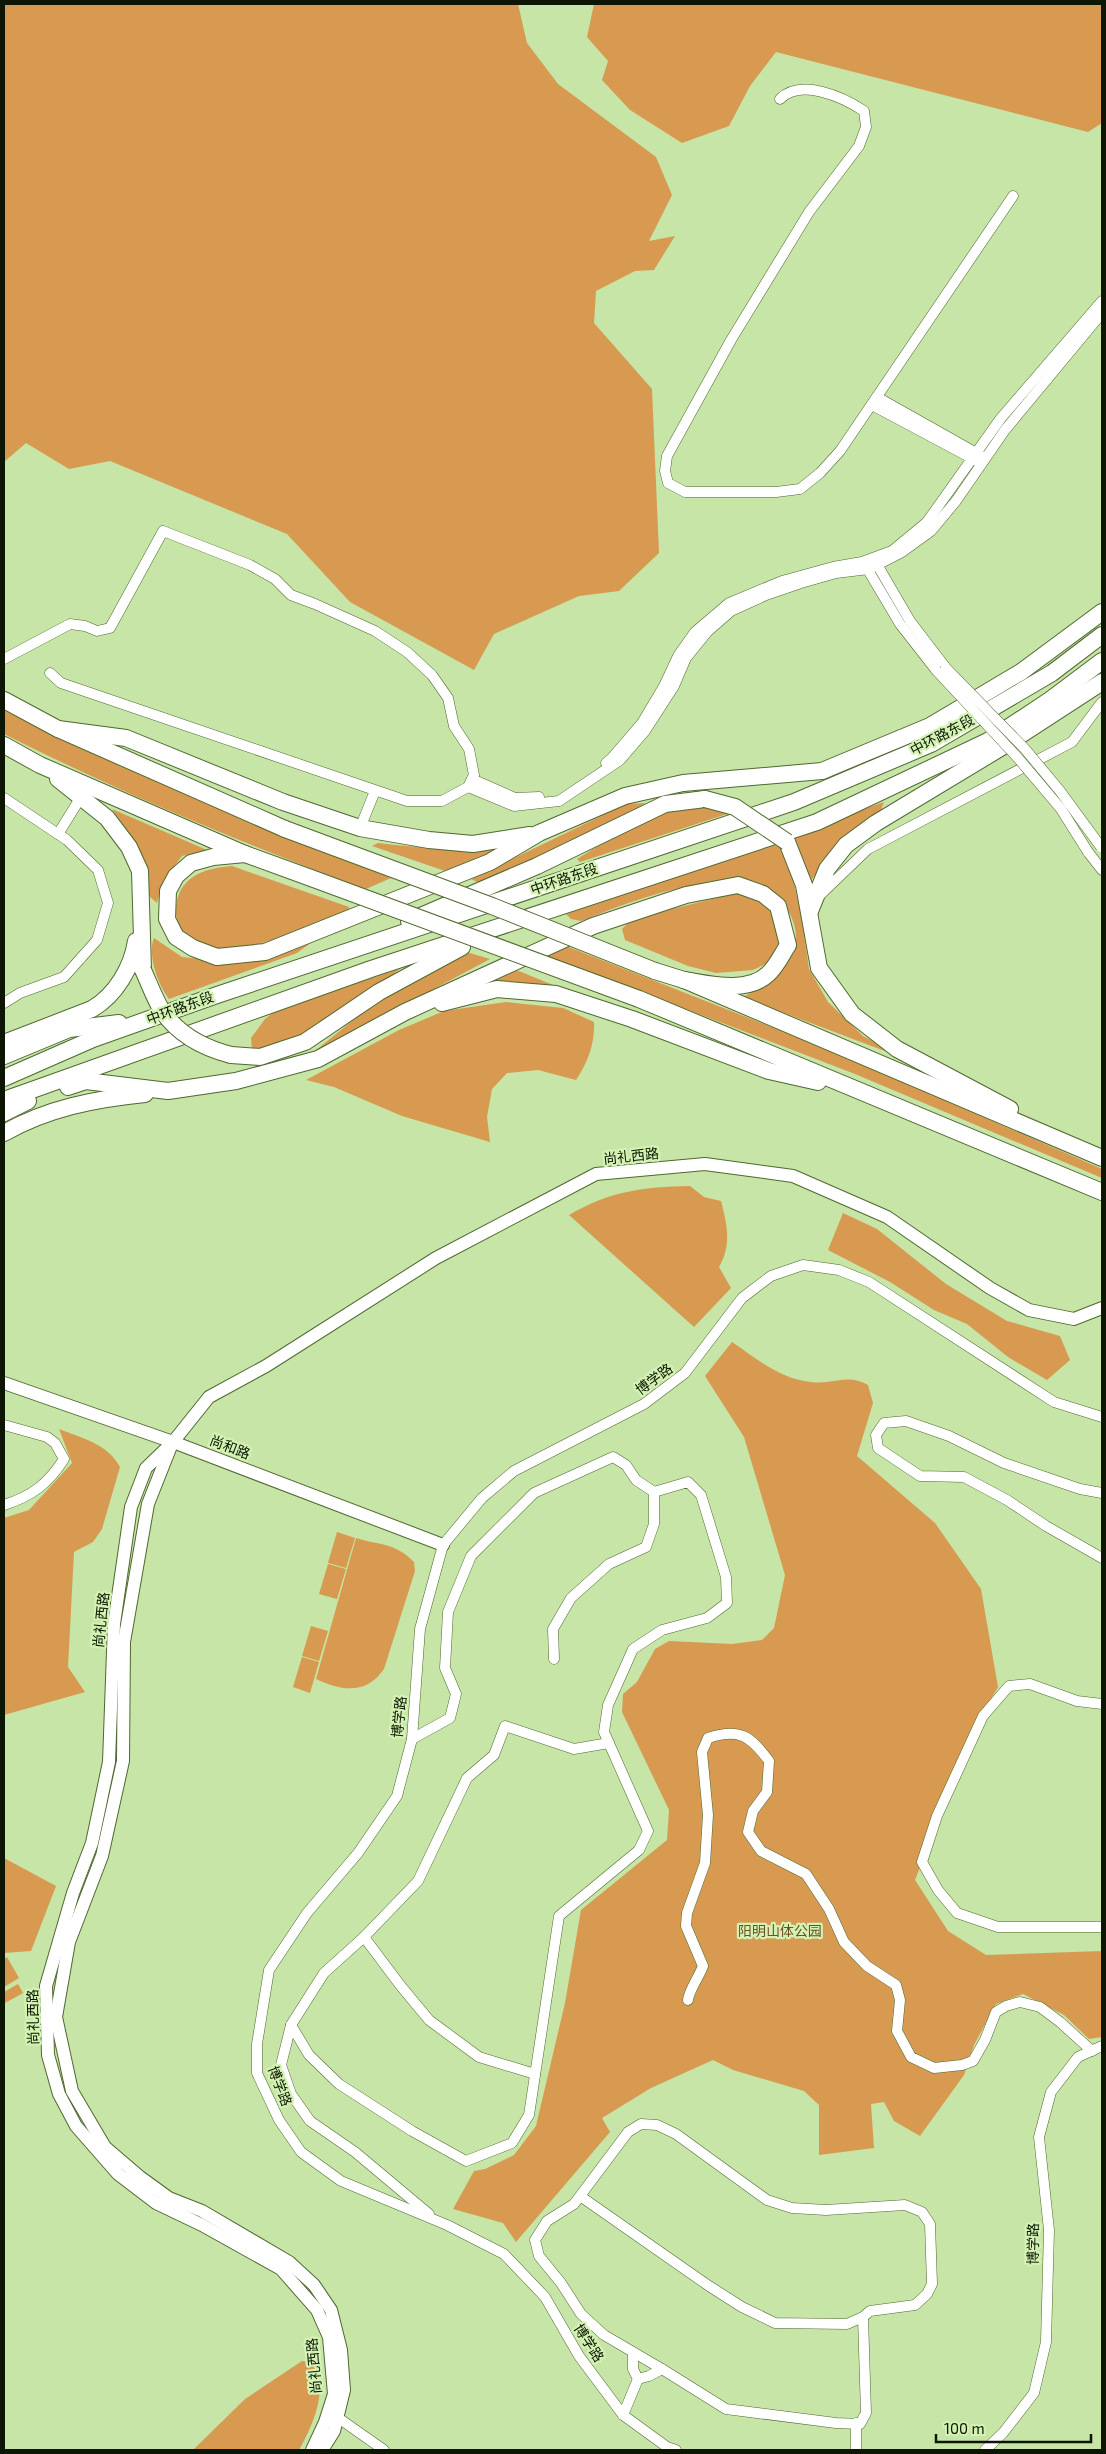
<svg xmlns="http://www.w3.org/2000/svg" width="1106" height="2454" viewBox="0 0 1106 2454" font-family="'Exo 2','Noto Sans SC',sans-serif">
  <rect width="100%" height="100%" fill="#c6e5a6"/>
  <g fill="#d79a50">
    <polygon points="4,4 518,4 527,43 558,84 656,157 672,195 649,241 675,236 654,270 635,271 596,291 594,323 652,389 659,553 619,591 579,596 494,634 474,670 350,602 287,534 110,461 69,469 26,443 4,462"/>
    <polygon points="594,4 1102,4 1102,123 1088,132 776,52 750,86 729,126 682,143 630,110 602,80 608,61 587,37"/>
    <path d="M 4,707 L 202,802 L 391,878 L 366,889 C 242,843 121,793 4,734 Z"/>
    <polygon points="884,802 881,810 841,839 810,882 788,836"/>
    <polygon points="645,803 632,812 484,885 471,879 626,804"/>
    <polygon points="696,804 730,813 580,862 577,859 603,843 669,808"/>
    <polygon points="112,809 207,850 182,856 163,881 157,903 149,896 146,874 131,836"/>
    <path d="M 775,840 L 789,859 L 802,920 L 809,969 L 828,1002 L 863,1036 L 890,1050 L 890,1053 L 742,997 C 787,979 818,937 776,896 C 766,887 753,879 739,879 C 730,878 721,881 712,882 C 666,888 624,904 581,921 L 571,919 L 566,914 Z"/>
    <path d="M 378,843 C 422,849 463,849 507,846 L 448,872 L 372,846 Z"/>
    <path d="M 232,866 L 349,907 L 349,911 L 291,935 L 250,946 L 212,949 L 184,935 C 182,929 176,920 176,913 C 175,878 203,868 232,866 Z"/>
    <polygon points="736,893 758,899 776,917 779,941 770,962 753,970 716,973 688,966 625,940 622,929 632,919"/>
    <path d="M 154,938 L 182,957 L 218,961 L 312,942 L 297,953 L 169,999 C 158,985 147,954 154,938 Z"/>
    <polygon points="561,944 835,1052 1102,1169 1102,1178 855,1074 545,955"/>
    <polygon points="463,951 490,959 310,1055 394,987"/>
    <polygon points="509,967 563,989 509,981 474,984"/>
    <path d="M 400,969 C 358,1001 308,1048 252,1049 L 251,1038 L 265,1019 L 279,1008 Z"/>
    <path d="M 506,1002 L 563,1008 L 594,1022 C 595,1043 588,1062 576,1080 L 538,1070 L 507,1073 L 492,1089 L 487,1117 L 490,1142 L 402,1116 L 334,1087 L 306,1080 L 399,1030 L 444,1011 Z"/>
    <path d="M 690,1186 L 704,1197 L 721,1201 C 727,1224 732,1245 719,1267 L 731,1288 L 694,1327 L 569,1215 C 610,1191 643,1187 690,1186 Z"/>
    <polygon points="843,1213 877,1229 946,1284 1007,1321 1060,1336 1070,1360 1047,1380 1008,1357 967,1324 934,1310 890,1282 828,1250"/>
    <path d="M 732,1342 C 757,1359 780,1379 811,1382 C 833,1385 847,1373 868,1385 L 873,1403 L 857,1456 L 935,1523 L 981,1589 L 998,1687 L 974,1728 L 915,1880 L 948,1931 L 986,1955 L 1102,1951 L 1102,2037 L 1089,2039 L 1064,2015 L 1023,1994 L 996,2004 L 974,2045 L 964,2075 L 920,2136 L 894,2121 L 884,2102 L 871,2104 L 874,2148 L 819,2155 L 819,2105 L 804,2091 L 733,2070 L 713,2060 L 651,2088 L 602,2118 L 610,2132 L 516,2242 L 503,2223 L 453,2209 L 474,2171 L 485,2169 L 514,2155 L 536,2126 L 565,2003 L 581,1910 L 667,1840 L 669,1810 L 622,1712 L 623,1694 L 637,1682 L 655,1649 L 669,1641 L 732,1644 L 762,1640 L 774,1628 L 785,1575 L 744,1437 L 705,1376 Z"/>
    <path d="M 59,1429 C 82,1438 108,1444 120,1467 L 102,1529 L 93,1542 L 74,1552 L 68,1667 L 85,1692 L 4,1715 L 4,1518 L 29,1510 L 72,1463 Z"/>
    <polygon points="337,1532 355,1538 346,1568 328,1563"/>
    <path d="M 356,1538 C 381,1546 394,1542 414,1562 L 415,1571 L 384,1669 C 366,1695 342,1691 316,1679 Z"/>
    <polygon points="328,1564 346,1569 337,1599 319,1594"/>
    <polygon points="311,1626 328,1631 319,1661 302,1656"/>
    <polygon points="302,1657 319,1662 310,1693 293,1687"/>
    <polygon points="4,1858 56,1886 31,1951 4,1953"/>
    <polygon points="7,1957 19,1978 4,1987 4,1959"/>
    <polygon points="18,1984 23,1993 5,2003 4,1992"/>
    <path d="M 302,2361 L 315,2363 C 328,2391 313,2425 299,2450 L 193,2450 L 245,2399 Z"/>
  </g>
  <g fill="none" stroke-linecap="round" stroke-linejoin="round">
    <defs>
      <g id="minor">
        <path d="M 780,99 C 801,78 843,97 864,111 L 866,127 L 859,146 L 809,212 L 731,340 L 667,456 L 665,471 L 668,483 L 685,492 L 776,492 L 800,489 L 820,473 L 840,451 L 1013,196"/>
        <polyline points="877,397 980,455"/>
        <polyline points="872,405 977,461"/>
        <polyline points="875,561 910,621 946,668"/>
        <polyline points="865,565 900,624 936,670"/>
        <polyline points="4,659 70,624 85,626 97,631 110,628 163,531 250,565 275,579 291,595 315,604 375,631 407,652 432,675 448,698 454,726 469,749 474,775 468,787 442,801 407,801 61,683 50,673"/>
        <polyline points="606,763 611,759 642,723 664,686 678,656 695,632 729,603 782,581 833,567 862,562 892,551 927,522 1001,418 1102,301"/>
        <polyline points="472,779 515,798 539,797"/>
        <polyline points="468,787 514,806 559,801 620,760 645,731 674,686 686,658 707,632 731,611 766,595 801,583 836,573 869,569 902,552 931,531 956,501 1005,430 1102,313"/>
        <polyline points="4,798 67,840 98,870 108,903 97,940 64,977 20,993 4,1003"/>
        <polyline points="360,828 375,791"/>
        <polyline points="58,834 81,797"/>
        <polyline points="1088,852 1102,870"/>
        <polyline points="819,896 868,849 1072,742 1102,702"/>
        <path d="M 4,1425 L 47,1437 L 55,1443 L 64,1459 C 48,1484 32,1496 4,1505"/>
        <polyline points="1102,1493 1080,1489 1004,1463 949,1436 906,1421 884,1423 876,1435 878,1448 920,1476 964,1477 1007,1500 1046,1526 1102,1558"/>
        <polyline points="1102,1704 1077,1701 1030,1684 1009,1686 983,1716 937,1816 922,1862 938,1890 957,1913 998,1927 1102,1927"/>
        <polyline points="412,1739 450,1718 456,1694 445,1668 448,1612 471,1556 534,1493 613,1457 626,1465 636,1480 654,1492 654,1524 646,1547 609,1564 571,1598 553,1629 554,1659"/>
        <polyline points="364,1937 400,1985 429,2020 479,2057 535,2074"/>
        <path d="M 688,2000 C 689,1990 699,1977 703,1966 L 686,1926 L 687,1913 L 705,1863 L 708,1815 L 702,1752 L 708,1738 C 740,1727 751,1737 769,1761 L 767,1792 L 753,1811 L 748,1832 L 761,1851 L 806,1874 L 829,1909 L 844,1942 L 867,1966 L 896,1985 L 900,2000 L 897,2031 L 911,2057 L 934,2068 L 962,2065 L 973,2061 L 985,2040 L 996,2012 L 1006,2006 L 1020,2002 L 1040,2007 L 1060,2022 L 1092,2051"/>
        <polyline points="291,2025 309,2055 339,2084 412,2131 466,2161 512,2143 529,2115 559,1916 639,1850 648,1831 604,1732 608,1705 633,1649 662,1630 707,1618 727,1603 726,1577 701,1495 688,1482 654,1492"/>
        <polyline points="580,2196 709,2286 742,2307 775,2323 847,2324 863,2317 870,2311 915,2305 927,2294 932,2284 930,2224 922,2212 905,2205 826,2210 792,2208 767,2200 676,2134 657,2125 641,2124 628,2132 574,2204 547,2221 535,2240 539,2256 561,2283 581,2314 604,2335 633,2352 633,2369 638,2379"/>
        <polyline points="429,2214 355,2152 310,2121 291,2094 281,2065 291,2025 324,1973 364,1937 418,1881 467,1778 494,1755 505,1726 574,1749 609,1743"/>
        <polyline points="633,2352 662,2369"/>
        <polyline points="623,2415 638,2379 649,2376 662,2369 726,2409 836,2423 860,2424 866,2413 863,2317"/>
        <polyline points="337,2417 384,2450"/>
        <polyline points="856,2423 856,2450"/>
        <polyline points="676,2450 667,2447 623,2415 579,2356 545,2297 504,2254 447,2225 341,2181 301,2152 279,2120 257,2073 257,2044 269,1970 307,1913 358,1853 397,1796 412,1739 420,1629 443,1545 482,1498 514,1471 644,1404 685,1373 742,1298 771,1276 803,1265 839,1270 869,1282 1054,1402 1102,1417"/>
        <polyline points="985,2450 1003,2433 1034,2393 1046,2342 1049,2230 1039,2137 1051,2092 1078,2057 1102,2046"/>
      </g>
      <g id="tertiary">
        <polyline points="4,1383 173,1442 443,1545"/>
        <polyline points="171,1446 148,1504 124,1642 123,1761 102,1856 69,1942 56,2017 72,2091 105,2147 140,2177 169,2198 202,2211 289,2262 314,2285 331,2310 341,2350 344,2390 334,2431 322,2450"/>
        <polyline points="312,2450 325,2422 334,2394 329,2337 317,2310 281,2269 202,2225 156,2203 118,2174 76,2126 59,2094 48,2055 46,1986 73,1893 92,1843 109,1762 114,1624 131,1507 146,1468 173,1442 209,1397 266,1366 436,1258 596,1174 705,1164 793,1176 887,1217 990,1288 1029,1310 1074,1319 1102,1308"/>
      </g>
      <g id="trunk">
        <polyline points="4,700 58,729 285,829"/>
        <polyline points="58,729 126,738 283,802 360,828 429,840 473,844 530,835"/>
        <polyline points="4,745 40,765 245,854 311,878"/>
        <polyline points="58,779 107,818 129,847 140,871 143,970"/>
        <polyline points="787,842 804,885 819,968 852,1014 897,1049 1010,1109"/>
        <polyline points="245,854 213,857 191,863 176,876 168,891 167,919 176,937 193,948 217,957 265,952 490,862 539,833 625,796 683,783 822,771 930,726 1021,672 1102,612"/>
        <polyline points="810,911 827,869 846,845 876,823 1002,747 1102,682"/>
        <polyline points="409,921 537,866 665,804 705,799"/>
        <polyline points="655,971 684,980 1102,1158"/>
        <polyline points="639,999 1102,1192"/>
        <polyline points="442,1003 497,989 556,994 632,1019 769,1071 818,1082"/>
        <path d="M 4,1043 L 92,1009 C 116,995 132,967 136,941"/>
        <polyline points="231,1055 260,1057 305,1042 379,992 462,947"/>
        <polyline points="4,1056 69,1029 119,1023"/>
        <polyline points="4,1078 93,1039 217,995 794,802 931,744 1052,673 1102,635"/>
        <path d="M 68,1087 L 86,1081 L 168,1091 L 236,1081 L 318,1059 L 405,1012 L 593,926 L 686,895 L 738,885 L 763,894 L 778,906 L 788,945 C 782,954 777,966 768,974 C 747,994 709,984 684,980"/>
        <polyline points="4,1100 371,969 817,822 988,741 1050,700 1102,661"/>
        <polyline points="4,1113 28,1101"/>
        <path d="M 4,1133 C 48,1108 95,1099 145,1094"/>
      </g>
    </defs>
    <use href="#minor" stroke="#4f682f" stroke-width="11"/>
    <use href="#tertiary" stroke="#4f682f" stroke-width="14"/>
    <use href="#trunk" stroke="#4f682f" stroke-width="18"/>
    <use href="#minor" stroke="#fff" stroke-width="10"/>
    <use href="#tertiary" stroke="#fff" stroke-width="12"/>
    <use href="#trunk" stroke="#fff" stroke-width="16"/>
    <defs>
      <g id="minor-bridge">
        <polyline points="946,668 1025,749 1060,791 1101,847"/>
        <polyline points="936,670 1018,758 1061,809 1088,852"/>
      </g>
      <g id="trunk-bridge">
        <polyline points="705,799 735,807 787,842"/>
        <polyline points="285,829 492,906 655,971"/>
        <polyline points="311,878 639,999"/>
        <path d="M 143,970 C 149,983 154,997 161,1009 C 177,1034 204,1048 231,1055"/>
      </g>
    </defs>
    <use href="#minor-bridge" stroke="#4f682f" stroke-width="11" stroke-linecap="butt"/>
    <use href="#trunk-bridge" stroke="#4f682f" stroke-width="18" stroke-linecap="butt"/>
    <use href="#minor-bridge" stroke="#fff" stroke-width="10"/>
    <use href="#trunk-bridge" stroke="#fff" stroke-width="16"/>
  </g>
  <g text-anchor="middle" stroke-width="4.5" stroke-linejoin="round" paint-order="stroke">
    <g font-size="14" fill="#0c1602" stroke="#d3f2b3">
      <text transform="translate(942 735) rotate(-28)" y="5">中环路东段</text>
      <text transform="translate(564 879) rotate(-19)" y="5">中环路东段</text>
      <text transform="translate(180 1008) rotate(-20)" y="5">中环路东段</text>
      <text transform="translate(631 1156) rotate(-6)" y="5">尚礼西路</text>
      <text transform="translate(654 1379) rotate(-36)" y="5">博学路</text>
      <text transform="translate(230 1447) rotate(21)" y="5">尚和路</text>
      <text transform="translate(101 1620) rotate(-84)" y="5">尚礼西路</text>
      <text transform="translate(399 1717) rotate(-84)" y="5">博学路</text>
      <text transform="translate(33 2017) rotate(-91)" y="5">尚礼西路</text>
      <text transform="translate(280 2086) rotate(69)" y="5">博学路</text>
      <text transform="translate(1033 2244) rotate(-89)" y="5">博学路</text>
      <text transform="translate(589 2343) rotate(57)" y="5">博学路</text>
      <text transform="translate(314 2366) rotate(-95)" y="5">尚礼西路</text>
    </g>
    <g font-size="14" fill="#704e26" stroke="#d3f2b3">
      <text x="780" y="1936">阳明山体公园</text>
    </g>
  </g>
  <rect width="1106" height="2454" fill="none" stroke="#0c1602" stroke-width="10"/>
  <path d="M936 2434v8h155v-8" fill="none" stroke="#0c1602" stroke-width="2.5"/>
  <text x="944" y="2434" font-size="15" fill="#0c1602" stroke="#d3f2b3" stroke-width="4" paint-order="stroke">100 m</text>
</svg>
